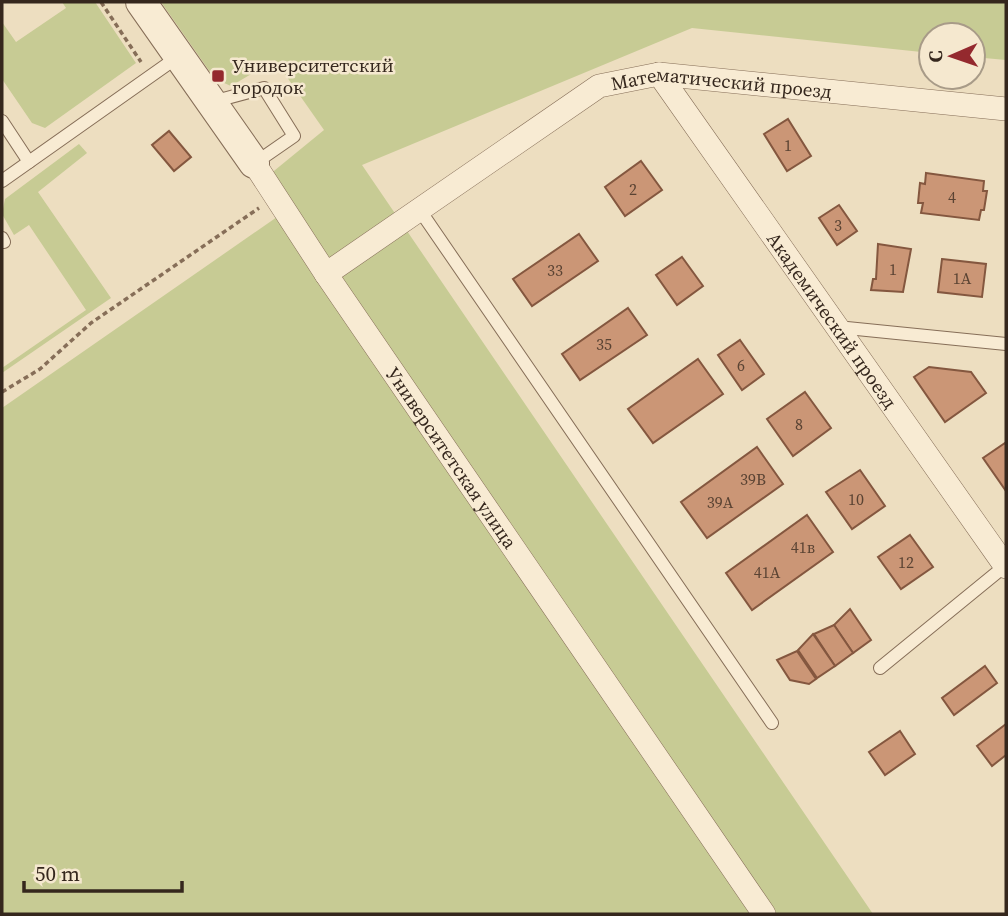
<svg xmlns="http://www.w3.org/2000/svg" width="1008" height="916" viewBox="0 0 1008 916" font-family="'Source Serif 4',serif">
  <rect width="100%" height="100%" fill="#eddec0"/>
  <g fill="#c7cb94">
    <polygon points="62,2 95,2 136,63 45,128 32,123 2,79 2,22 16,42 66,8"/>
    <polygon points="161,2 1006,2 1006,60 973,57 973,35 931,35 931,53 692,28 362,165 873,914 2,914 2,408 277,217 269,175 324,130 275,60 231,86 215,79"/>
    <polygon points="79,144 87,153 38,192 111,298 2,373 2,368 86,310 29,225 14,235 2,214 5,199"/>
  </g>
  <g fill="#cb9676" stroke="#84573f" stroke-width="2">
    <polygon points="788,119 811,156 787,171 764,134"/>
    <polygon points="169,131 191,157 174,171 152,145"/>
    <polygon points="641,161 662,190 625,216 605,187"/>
    <polygon points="926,173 984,181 983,191 987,191 984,210 981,210 979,220 921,213 923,203 918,203 920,183 925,184"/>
    <polygon points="839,205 857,231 837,245 819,218"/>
    <polygon points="579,234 598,261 532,306 513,279"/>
    <polygon points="878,244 911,249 903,292 871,290 873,279 876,279"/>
    <polygon points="682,257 703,286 677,305 656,275"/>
    <polygon points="942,259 986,264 982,297 938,292"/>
    <polygon points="628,308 647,335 580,380 562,354"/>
    <polygon points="740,340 764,374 742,390 718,355"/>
    <polygon points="698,359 723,394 653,443 628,409"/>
    <polygon points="929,367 971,372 986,393 945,422 914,377"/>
    <polygon points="805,392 831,428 793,456 767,419"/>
    <polygon points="1005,443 1006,445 1006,491 983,458"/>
    <polygon points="757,447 783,484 707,538 681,502"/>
    <polygon points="860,470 885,506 852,529 826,492"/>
    <polygon points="807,515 833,552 752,610 726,573"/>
    <polygon points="910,535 933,567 901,589 878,557"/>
    <polygon points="850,609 871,640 853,653 834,625"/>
    <polygon points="834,625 853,653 835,666 814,634"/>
    <polygon points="813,634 835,666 817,678 798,650"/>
    <polygon points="797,651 816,679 809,684 790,680 777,660"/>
    <polygon points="985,666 997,683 954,715 942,698"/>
    <polygon points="1006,724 1006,755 992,766 977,746"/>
    <polygon points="900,731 915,754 885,775 869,752"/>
  </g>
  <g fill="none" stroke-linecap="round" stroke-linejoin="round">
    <defs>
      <g id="service">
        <polyline points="212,102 264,88 294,136 255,163"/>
        <polyline points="2,121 29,162"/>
        <polyline points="2,181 179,56"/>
        <polyline points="419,209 772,723"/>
        <polyline points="2,238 4,242"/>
        <polyline points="837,327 1006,344"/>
        <polyline points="880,668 1005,566"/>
      </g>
      <g id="minor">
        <path id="s1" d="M 659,74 L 1006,567"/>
        <path id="s2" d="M 254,163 L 326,274 L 764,914"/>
        <path id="s3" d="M 326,274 L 599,86 L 659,74 L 1006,109"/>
      </g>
      <polyline id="tertiary" points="141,2 254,163"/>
    </defs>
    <use href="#service" stroke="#866e58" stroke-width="14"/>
    <use href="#minor" stroke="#866e58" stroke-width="24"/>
    <use href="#tertiary" stroke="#866e58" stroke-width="32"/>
    <g stroke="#866e58" stroke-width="3.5" stroke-dasharray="5 3.5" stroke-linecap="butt">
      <polyline points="101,2 141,62"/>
      <polyline points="2,392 40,369 91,323 259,208"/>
    </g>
    <use href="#service" stroke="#f8ebd3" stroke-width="12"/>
    <use href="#minor" stroke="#f8ebd3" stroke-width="23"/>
    <use href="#tertiary" stroke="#f8ebd3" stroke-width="30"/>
  </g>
  <rect fill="#94292e" stroke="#f5e8cf" stroke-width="2.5" x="211" y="69" width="14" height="14" rx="3.5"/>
  <g text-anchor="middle" stroke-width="5" stroke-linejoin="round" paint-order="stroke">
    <g font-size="16" fill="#5a4333">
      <text x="788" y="151">1</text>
      <text x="633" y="195">2</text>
      <text x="952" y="203">4</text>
      <text x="838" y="231">3</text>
      <text x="893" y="275">1</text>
      <text x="555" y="276">33</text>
      <text x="962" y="284">1А</text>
      <text x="604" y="350">35</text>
      <text x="741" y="371">6</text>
      <text x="799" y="430">8</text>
      <text x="753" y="485">39В</text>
      <text x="856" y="505">10</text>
      <text x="720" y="508">39А</text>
      <text x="803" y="553">41в</text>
      <text x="906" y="568">12</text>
      <text x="767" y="578">41А</text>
    </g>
    <g font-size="19" fill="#35271d" stroke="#f5e8cf" text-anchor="start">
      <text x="232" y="72">Университетский<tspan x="232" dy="22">городок</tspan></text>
    </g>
    <g font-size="19" fill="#35271d" stroke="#f5e8cf">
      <text dy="7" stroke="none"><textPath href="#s3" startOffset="455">Математический проезд</textPath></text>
      <text dy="7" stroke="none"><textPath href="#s1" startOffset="301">Академический проезд</textPath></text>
      <text dy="7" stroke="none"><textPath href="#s2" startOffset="355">Университетская улица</textPath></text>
    </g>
  </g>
  <rect width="1008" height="916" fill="none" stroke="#35271d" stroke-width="7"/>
  <g transform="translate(952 56) rotate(268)"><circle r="33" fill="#f5e8cf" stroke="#a89b88" stroke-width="2"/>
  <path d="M0-5L12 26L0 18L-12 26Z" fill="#94292e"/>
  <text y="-10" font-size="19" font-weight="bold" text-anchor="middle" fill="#35271d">С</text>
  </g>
  <path d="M24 881v10h158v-10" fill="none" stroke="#35271d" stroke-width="3.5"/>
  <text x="35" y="881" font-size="21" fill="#35271d" stroke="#f5e8cf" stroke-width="5" paint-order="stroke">50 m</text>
</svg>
